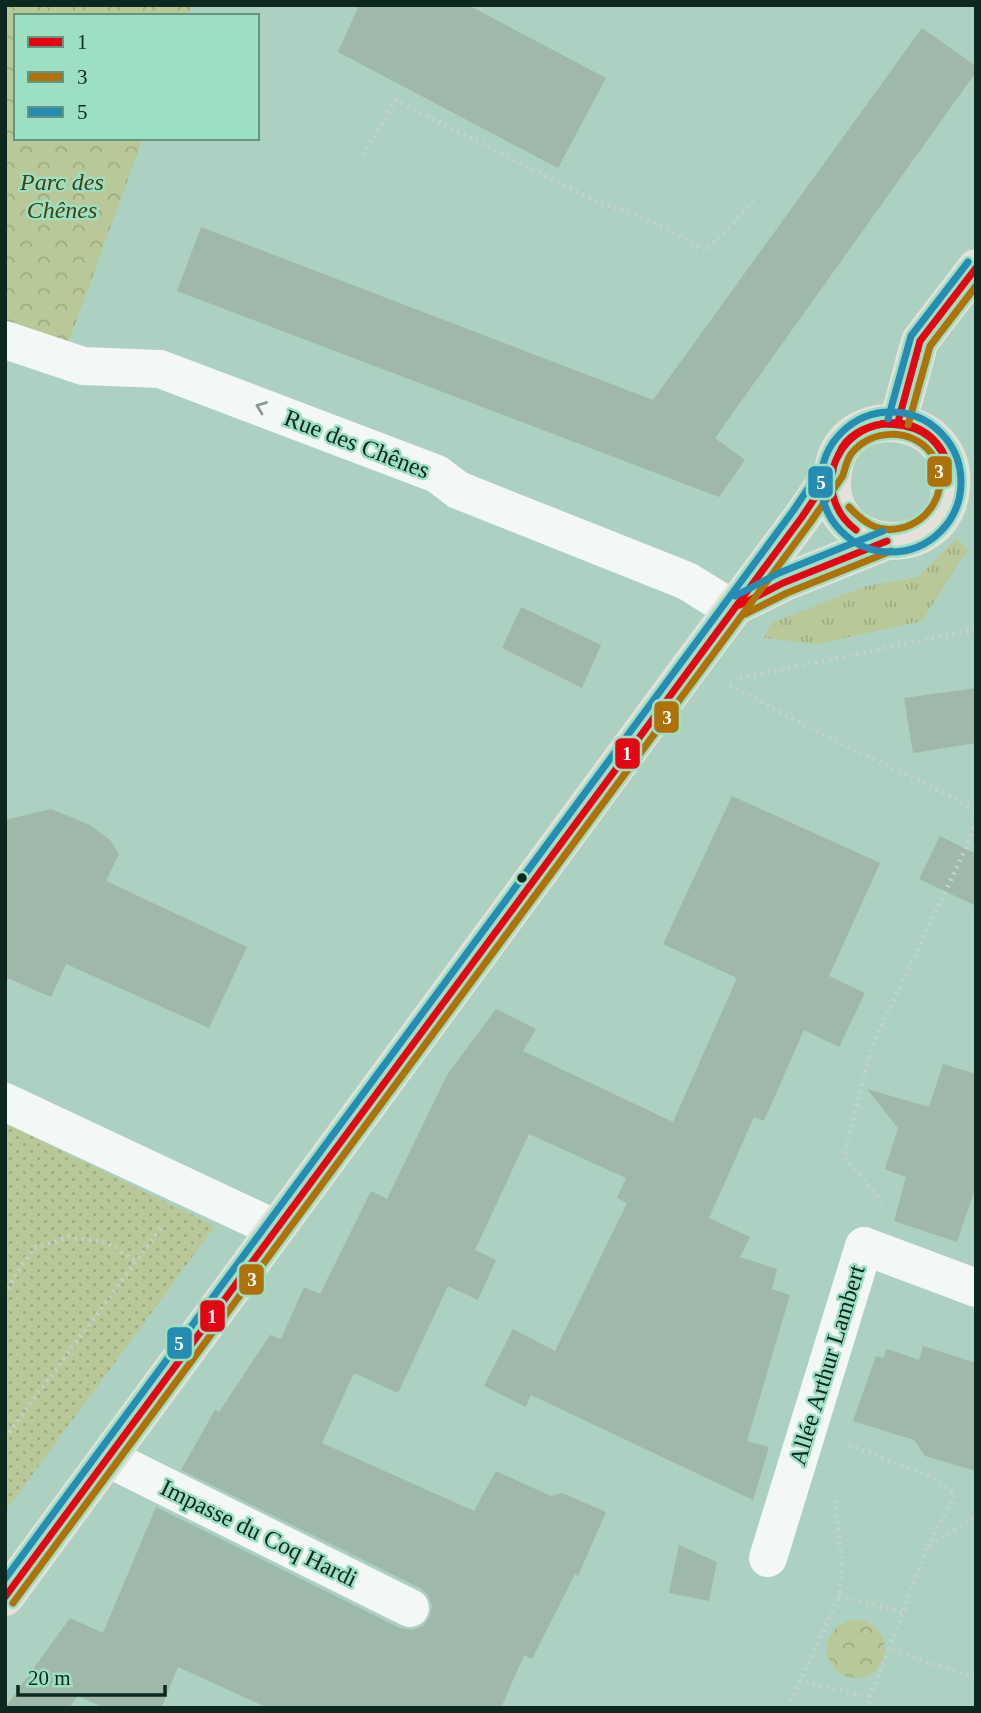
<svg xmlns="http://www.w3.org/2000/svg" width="981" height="1713" viewBox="0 0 981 1713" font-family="'Times New Roman',serif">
  <defs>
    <pattern id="grass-tufts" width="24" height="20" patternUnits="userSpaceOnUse" patternTransform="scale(1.75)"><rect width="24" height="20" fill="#b9c899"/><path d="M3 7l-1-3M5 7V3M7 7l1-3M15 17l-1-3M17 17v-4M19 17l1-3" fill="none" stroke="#9eac83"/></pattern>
    <pattern id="forest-crowns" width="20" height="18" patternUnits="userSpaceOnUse" patternTransform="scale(1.75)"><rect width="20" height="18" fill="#b9c899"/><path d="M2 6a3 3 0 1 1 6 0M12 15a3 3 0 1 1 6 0" fill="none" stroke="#9eac83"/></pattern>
    <pattern id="garden-dots" width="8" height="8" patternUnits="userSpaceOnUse" patternTransform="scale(1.75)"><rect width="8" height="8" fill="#b9c899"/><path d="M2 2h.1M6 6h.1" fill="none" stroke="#9eac83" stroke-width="1.8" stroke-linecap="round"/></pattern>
  </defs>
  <rect width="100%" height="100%" fill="#acd0c1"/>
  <polygon fill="url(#grass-tufts)" points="957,538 969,551 962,558 922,621 817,644 764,638 771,623 866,586 918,577"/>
  <g fill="url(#forest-crowns)">
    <polygon points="5,5 192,5 188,16 16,16 16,138 143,138 67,347 5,327"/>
    <circle cx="856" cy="1649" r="29"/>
  </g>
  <polygon fill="url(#garden-dots)" points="5,1123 215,1226 5,1512"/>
  <g fill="#9fb8a9">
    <polygon points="359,5 468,5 606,78 558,168 338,52"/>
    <polygon points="922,28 976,66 976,72 715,438 745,460 719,497 177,291 201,227 653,400"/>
    <polygon points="521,607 601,645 582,688 502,648"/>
    <polygon points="976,688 976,743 913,753 904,698"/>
    <polygon points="732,796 880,863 829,976 865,993 839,1047 804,1030 764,1121 754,1117 709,1218 750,1237 740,1257 777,1269 772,1289 790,1295 747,1441 769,1447 753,1500 531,1395 526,1407 484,1386 513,1329 555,1351 627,1203 617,1198 626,1178 529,1134 475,1250 496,1260 478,1300 448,1286 398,1393 354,1373 322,1443 474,1511 496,1471 551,1496 562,1493 606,1512 578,1576 575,1574 532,1659 524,1655 501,1708 268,1708 178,1667 161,1708 105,1708 78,1696 69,1708 5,1708 70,1618 103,1633 156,1507 400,1628 412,1630 423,1626 429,1618 432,1606 428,1595 420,1588 181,1470 215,1410 219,1412 270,1335 281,1339 304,1287 320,1294 371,1191 387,1199 447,1075 496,1009 536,1029 523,1051 673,1122 737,978 663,944"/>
    <polygon points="51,809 88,824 110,840 119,854 106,881 247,947 209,1028 66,964 51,997 5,977 5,820"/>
    <polygon points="940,836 976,854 976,906 919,879"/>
    <polygon points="943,1064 976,1074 976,1186 957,1242 894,1221 906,1177 885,1169 898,1128 867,1089 929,1107"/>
    <polygon points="923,1346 976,1363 976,1471 925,1456 914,1440 853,1421 876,1356 883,1358 887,1349 919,1360"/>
    <polygon points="679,1545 717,1562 709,1601 669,1593"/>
  </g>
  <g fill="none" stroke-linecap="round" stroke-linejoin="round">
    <g stroke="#c6d1cc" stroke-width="4.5" stroke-dasharray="2 5" stroke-linecap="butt">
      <polyline points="363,155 396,100 585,196 664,227 706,251 757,198"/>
      <polyline points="740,678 976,629"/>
      <polyline points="730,685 819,733 924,783 976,810"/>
      <polyline points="880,1203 881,1201 844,1156 872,1046 966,848 976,821"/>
      <polyline points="5,1295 18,1271 34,1248 69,1237 105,1242 136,1261"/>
      <polyline points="5,1438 163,1225"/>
      <polyline points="849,1445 932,1477 955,1494 927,1548"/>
      <polyline points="839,1596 902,1612"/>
      <polyline points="889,1649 927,1548 976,1516"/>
      <polyline points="799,1681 870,1697 868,1708"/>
      <polyline points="870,1697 889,1649 976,1678"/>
      <polyline points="788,1708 839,1596 842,1564 835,1500"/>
    </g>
    <g stroke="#f3f8f6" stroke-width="38">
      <polyline points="5,340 83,366 160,369 437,474 458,490 687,581 732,609"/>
      <polyline points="5,1102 276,1229"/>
      <polyline points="108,1458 410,1608"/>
      <polyline points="768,1558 864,1246 976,1288"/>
    </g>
    <g stroke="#e3e1da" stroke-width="38">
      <polyline points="898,422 920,341 976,268"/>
      <polyline points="740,604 783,583 887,541"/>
      <path d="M 5,1597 L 692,664 L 802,517 L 833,471 C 842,398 959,412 951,488 C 943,568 819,553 833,471"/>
    </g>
    <defs>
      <g id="bus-1">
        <polyline points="898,422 920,341 976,268"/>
        <path d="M 882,424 C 913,424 934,432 947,462"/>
        <path d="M 882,424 C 910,418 938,434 947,462"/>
        <path d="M 839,454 C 824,480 832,512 856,530"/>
        <path d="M 839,454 C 845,436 864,427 882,424"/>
        <path d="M 839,454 C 848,438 864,427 882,424"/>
        <polyline points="740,605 783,583 887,541"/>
        <polyline points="5,1597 802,517 833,471"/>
      </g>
      <g id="bus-2">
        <polyline points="908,425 930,346 976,286"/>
        <path d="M 843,475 C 845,468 847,460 851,454 C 870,429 911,427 931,453 C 952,479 935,518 905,527 C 881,535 865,524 849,507"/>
        <polyline points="745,614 787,593 891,551"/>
        <polyline points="13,1603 810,523 842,477"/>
      </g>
      <g id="bus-3">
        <circle cx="891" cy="482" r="70"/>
        <polyline points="888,419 911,336 968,262"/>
        <polyline points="735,596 779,573 883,531"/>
        <polyline points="5,1579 793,511 824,465"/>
      </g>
    </defs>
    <use href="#bus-1" stroke="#9ddfc3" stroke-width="12"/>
    <use href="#bus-2" stroke="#9ddfc3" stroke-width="12"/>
    <use href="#bus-3" stroke="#9ddfc3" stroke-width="12"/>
    <use href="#bus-1" stroke="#e30613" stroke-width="7"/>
    <use href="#bus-2" stroke="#ae7209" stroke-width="7"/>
    <use href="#bus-3" stroke="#258db4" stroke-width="7"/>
  </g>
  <defs><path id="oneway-chevron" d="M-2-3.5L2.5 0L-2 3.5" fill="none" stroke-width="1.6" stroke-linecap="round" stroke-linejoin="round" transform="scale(1.75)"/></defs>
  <use stroke="#8c9a95" href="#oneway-chevron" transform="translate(261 407) rotate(-159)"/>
  <circle fill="#0d281e" stroke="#9ddfc3" stroke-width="2.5" cx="522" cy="878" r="6"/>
  <g text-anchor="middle" stroke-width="5" stroke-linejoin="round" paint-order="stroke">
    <g font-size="24" font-style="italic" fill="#44410d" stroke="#9ddfc3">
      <text x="62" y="190">Parc des<tspan x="62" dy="28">Chênes</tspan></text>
    </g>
    <g font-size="24" fill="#0d281e" stroke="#9ddfc3">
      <text transform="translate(357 444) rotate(21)" y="8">Rue des Chênes</text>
      <text transform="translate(827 1365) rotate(-73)" y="8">Allée Arthur Lambert</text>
      <text transform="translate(259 1533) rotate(26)" y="8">Impasse du Coq Hardi</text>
    </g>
  </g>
  <g stroke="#9ddfc3" stroke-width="2.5">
    <rect x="926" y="455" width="27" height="33" rx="7" fill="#ae7209"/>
    <rect x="807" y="465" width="27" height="34" rx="7" fill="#258db4"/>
    <rect x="653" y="700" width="27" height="34" rx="7" fill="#ae7209"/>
    <rect x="614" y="737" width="27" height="33" rx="7" fill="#e30613"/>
    <rect x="238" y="1263" width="27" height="33" rx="7" fill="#ae7209"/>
    <rect x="199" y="1299" width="27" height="34" rx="7" fill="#e30613"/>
    <rect x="166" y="1326" width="27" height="34" rx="7" fill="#258db4"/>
  </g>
  <g font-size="19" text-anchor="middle" font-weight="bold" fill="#fff">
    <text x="939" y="478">3</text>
    <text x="821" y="489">5</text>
    <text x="667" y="724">3</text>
    <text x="627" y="760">1</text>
    <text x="252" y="1286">3</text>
    <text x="212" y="1323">1</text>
    <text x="179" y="1350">5</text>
  </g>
  <rect width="981" height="1713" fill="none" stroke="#0d281e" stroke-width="14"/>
  <rect x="14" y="14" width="245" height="126" fill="#9ddfc3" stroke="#639681" stroke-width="2"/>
  <rect x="28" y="37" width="35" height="10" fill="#e30613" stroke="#639681" stroke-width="2"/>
  <text x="77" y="49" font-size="21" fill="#0d281e">1</text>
  <rect x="28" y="72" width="35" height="10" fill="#ae7209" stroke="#639681" stroke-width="2"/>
  <text x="77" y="84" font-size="21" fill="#0d281e">3</text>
  <rect x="28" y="107" width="35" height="10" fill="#258db4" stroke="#639681" stroke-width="2"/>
  <text x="77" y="119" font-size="21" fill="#0d281e">5</text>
  <path d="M18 1685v10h147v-10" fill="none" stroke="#0d281e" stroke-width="3.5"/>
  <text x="28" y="1685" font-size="21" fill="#0d281e" stroke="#9ddfc3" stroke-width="5" paint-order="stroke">20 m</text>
</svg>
